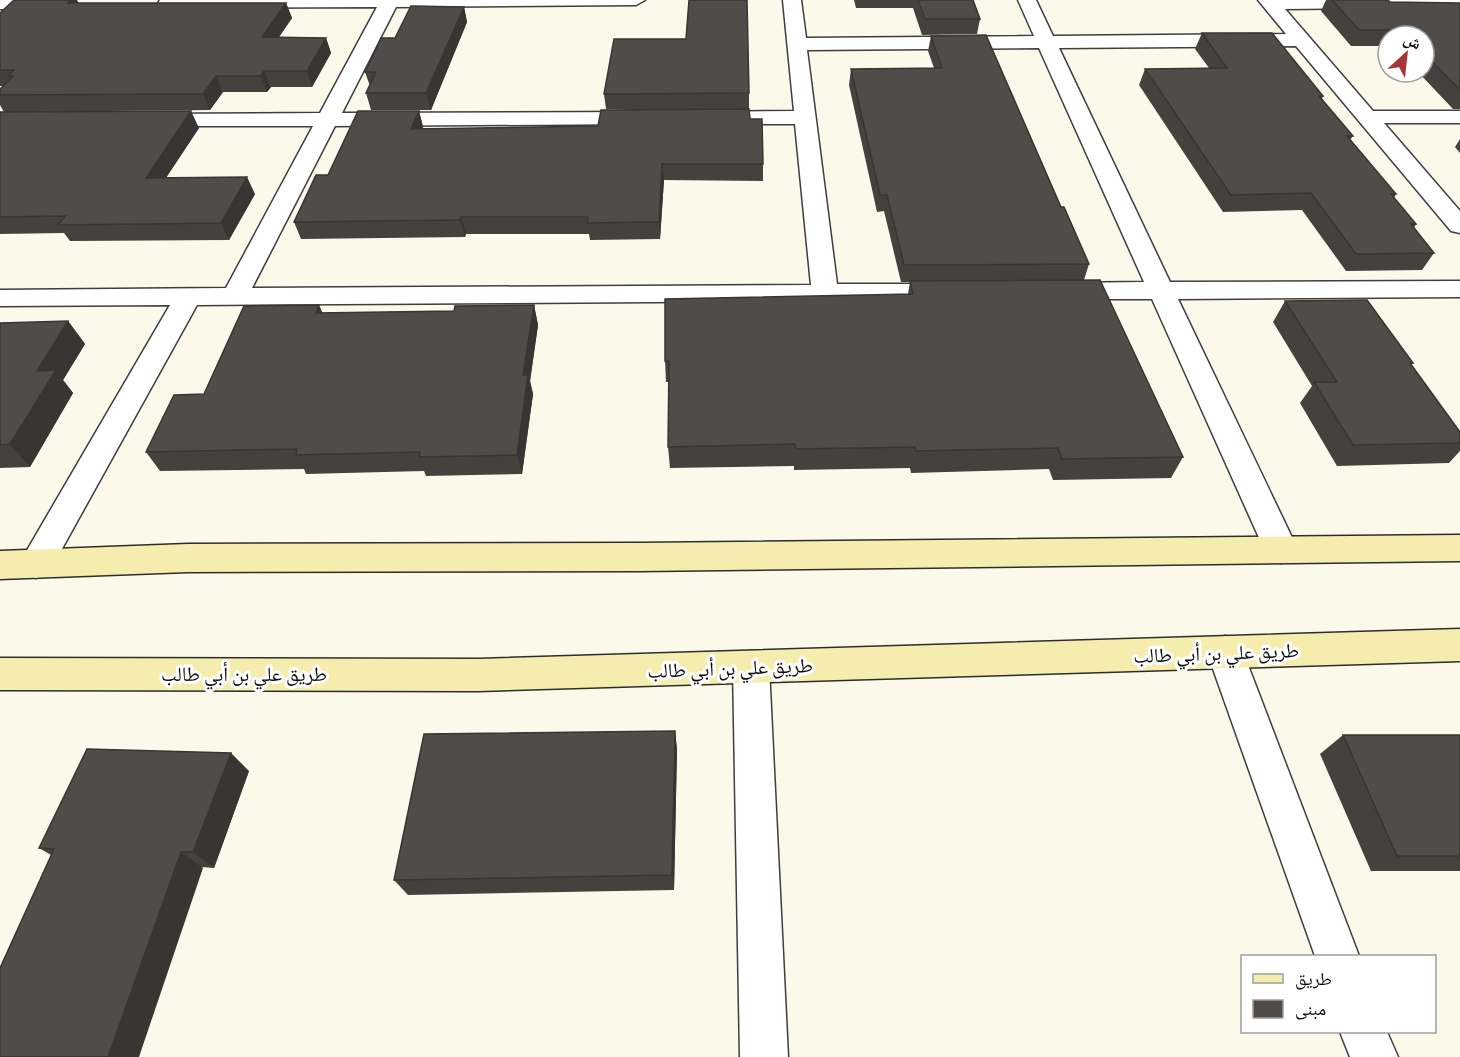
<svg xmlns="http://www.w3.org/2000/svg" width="1460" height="1057" viewBox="0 0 1460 1057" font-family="Bitter,'Noto Naskh Arabic',serif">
  <rect width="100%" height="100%" fill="#fcf9eb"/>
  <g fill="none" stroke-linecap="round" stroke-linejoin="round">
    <defs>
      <g id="minor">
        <polygon points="0,0 62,0 65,4 56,9 0,9"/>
        <polygon points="160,0 645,0 636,5 396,7 342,113 644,112 652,113 655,118 652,123 644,124 335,126 252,288 811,285 795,124 705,124 697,123 694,118 697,113 705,112 794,111 783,0 801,0 806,38 1034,36 1018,0 1036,0 1053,36 1286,34 1258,0 1460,0 1460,7 1285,9 1373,111 1460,111 1460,123 1384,123 1460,211 1460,233 1451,231 1296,46 1059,48 1170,282 1460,281 1460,297 1178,299 1298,550 1293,560 1281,563 1269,560 1152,299 1060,299 1051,297 1047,291 1051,285 1060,283 1144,282 1039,48 807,50 837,284 954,284 963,286 967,292 963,298 954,300 197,305 48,574 36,578 24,574 19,564 170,305 0,306 0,290 226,288 313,126 150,126 142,125 139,120 142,115 150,114 320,113 377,7 167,8 161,7 158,3"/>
        <polygon points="1225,636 1238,641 1243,652 1359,956 1315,956 1207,652 1212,641"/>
        <polygon points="751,651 764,656 769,667 788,1057 740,1057 733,667 738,656"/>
        <polygon points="1340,1032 1387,1032 1398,1057 1350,1057"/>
      </g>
      <g id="secondary">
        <polygon points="1460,535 1460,561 639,571 188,572 0,579 0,551 188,544 639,543"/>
        <polygon points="1460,629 1460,661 479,691 0,690 0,658 479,659"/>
      </g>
    </defs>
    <use href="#minor" stroke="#3e3e3e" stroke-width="3"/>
    <use href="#secondary" stroke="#2d2d2d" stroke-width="3"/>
    <use href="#minor" fill="#fff" fill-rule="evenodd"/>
    <use href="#secondary" fill="#f5edae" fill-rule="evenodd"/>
  </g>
  <g fill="#47413e">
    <polygon points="854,0 973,0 980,19 977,34 922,35 913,8 856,8"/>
    <polygon points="1326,0 1388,0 1390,2 1460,3 1460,109 1453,109 1418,72 1424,72 1424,36 1388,36 1388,46 1351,46 1321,11"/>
    <polygon points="79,3 286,3 292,18 279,37 326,38 331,53 312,87 271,87 267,92 223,92 210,110 4,112 0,105 0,89 3,86 0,86 0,13"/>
    <polygon points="464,7 467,22 431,110 371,110 366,93 370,86 365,72 395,38"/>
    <polygon points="1202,33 1323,96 1322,99 1353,136 1350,140 1396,194 1394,198 1416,224 1414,228 1434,253 1422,270 1346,271 1302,210 1223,212 1139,85 1145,69 1209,68 1195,49"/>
    <polygon points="931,36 1061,207 1089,264 1084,280 1183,457 1171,478 1053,480 1049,469 911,473 910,468 794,470 794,466 670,468 668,447 669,382 666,382 665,361 908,294 910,282 901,282 884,211 877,212 849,85 851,69 934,68 928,51"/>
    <polygon points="749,93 749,109 606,109 604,94"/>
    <polygon points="419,111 423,127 423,129 598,126 750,119 763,164 763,181 664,180 660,239 590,240 589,234 466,234 465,237 301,239 294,222 328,175"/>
    <polygon points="0,112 199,128 166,178 255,194 229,240 70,241 64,233 0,234"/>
    <polygon points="1460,139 1460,153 1455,147"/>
    <polygon points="1285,301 1413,363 1411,365 1460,432 1460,451 1449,463 1337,466 1300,403 1312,386 1273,322"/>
    <polygon points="534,305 538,325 530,381 533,394 522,474 426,476 424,471 306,474 304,469 160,471 146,452 204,394 322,313 454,311"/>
    <polygon points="68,321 85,344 63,380 73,393 30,467 0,468 0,323"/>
    <polygon points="675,731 677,750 674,890 408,895 394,880"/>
    <polygon points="1343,735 1460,735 1460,871 1371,871 1320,754"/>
    <polygon points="249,771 214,868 51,855 39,848"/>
  </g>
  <g fill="#393532">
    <polygon points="70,0 77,0 83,11 68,3"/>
    <polygon points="286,3 292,18 268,53 262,37"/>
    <polygon points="464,7 467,22 431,110 426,93"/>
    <polygon points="326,38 331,53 312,87 307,71"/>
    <polygon points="264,71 271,87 267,92 261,76"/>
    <polygon points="216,76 223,92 210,110 203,94"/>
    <polygon points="191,111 199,128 155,194 146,178"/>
    <polygon points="419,111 423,127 416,145 411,129"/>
    <polygon points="662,164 664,180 660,239 659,222"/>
    <polygon points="247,177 255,194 229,240 221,223"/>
    <polygon points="461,217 466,234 465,237 460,220"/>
    <polygon points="319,305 328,325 316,313"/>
    <polygon points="534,305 538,325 530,381 533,394 522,474 517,455 523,375"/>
    <polygon points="68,321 85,344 63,380 73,393 30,467 10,444 37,371"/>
    <polygon points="675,731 677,750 674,890 672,875"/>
    <polygon points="231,753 249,771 214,868 193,852"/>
    <polygon points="181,852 203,868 139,1057 108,1057"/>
  </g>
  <g fill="#524c48" stroke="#393532" stroke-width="1.5">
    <polygon points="14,0 70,0 68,3 286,3 262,37 326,38 307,71 264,71 261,76 216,76 203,94 0,95 0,89 13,76 8,76 14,70 0,70 0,13"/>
    <polygon points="689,0 747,0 749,93 604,94 614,39 686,39"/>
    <polygon points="918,0 973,0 980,19 925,19"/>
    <polygon points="1332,0 1388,0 1390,2 1460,3 1460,90 1424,53 1424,36 1408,36 1402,30 1359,30"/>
    <polygon points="411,6 464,7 426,93 366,93 376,72 365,72 381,38 395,38"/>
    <polygon points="1202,33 1272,33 1323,96 1319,96 1353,136 1347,136 1396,194 1391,194 1416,224 1411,224 1434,253 1356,254 1311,193 1231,195 1145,69 1227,68"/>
    <polygon points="986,35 1061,207 1064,207 1089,264 904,265 887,195 880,195 851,69 942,68 931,36"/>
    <polygon points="749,109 750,119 762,119 763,164 662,164 659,222 587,223 588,217 461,217 460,220 294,222 316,175 328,175 358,111 419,111 411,129 598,126 601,110"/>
    <polygon points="191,111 146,178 247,177 221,223 58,225 65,216 0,217 0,112"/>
    <polygon points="1100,280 1183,457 1062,459 1058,448 916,451 915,447 796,449 795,444 668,447 669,361 665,361 665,299 913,294 910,281"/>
    <polygon points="1367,300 1413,363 1410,363 1460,432 1460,443 1353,445 1314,382 1337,382 1285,301"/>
    <polygon points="319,305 316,313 454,311 455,306 534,305 523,375 528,375 517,455 419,457 420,452 296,455 297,449 146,452 174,395 204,394 244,306"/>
    <polygon points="68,321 37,371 56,370 10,444 0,445 0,323"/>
    <polygon points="675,731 672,875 394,880 424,734"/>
    <polygon points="1343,735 1460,735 1460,856 1397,856"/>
    <polygon points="87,749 231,753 193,852 181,852 108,1057 0,1057 0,968 54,849 39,848"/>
  </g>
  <g text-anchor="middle" stroke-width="6" stroke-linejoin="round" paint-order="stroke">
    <g font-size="20" fill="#0b0b0b" stroke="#fff">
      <text transform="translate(1216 653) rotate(-2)" y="7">طريق علي بن أبي طالب</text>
      <text transform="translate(730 668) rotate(-2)" y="7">طريق علي بن أبي طالب</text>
      <text x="244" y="681">طريق علي بن أبي طالب</text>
    </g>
  </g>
  <rect x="1241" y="955" width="195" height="78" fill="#ffffff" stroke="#9d9d9d" stroke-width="1.5"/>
  <rect x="1253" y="974" width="30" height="9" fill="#f5edae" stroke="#9d9d9d" stroke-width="1.5"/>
  <text x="1295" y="985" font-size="18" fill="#0b0b0b">طريق</text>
  <rect x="1253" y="1000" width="30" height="18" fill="#524c48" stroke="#9d9d9d" stroke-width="1.5"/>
  <text x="1295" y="1015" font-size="18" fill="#0b0b0b">مبنى</text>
  <g transform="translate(1406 54) rotate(27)"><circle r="28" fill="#ffffff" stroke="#9d9d9d" stroke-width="1.5"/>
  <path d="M0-4.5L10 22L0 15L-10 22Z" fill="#a83539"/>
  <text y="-9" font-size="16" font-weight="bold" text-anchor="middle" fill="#0b0b0b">ش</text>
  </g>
</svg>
